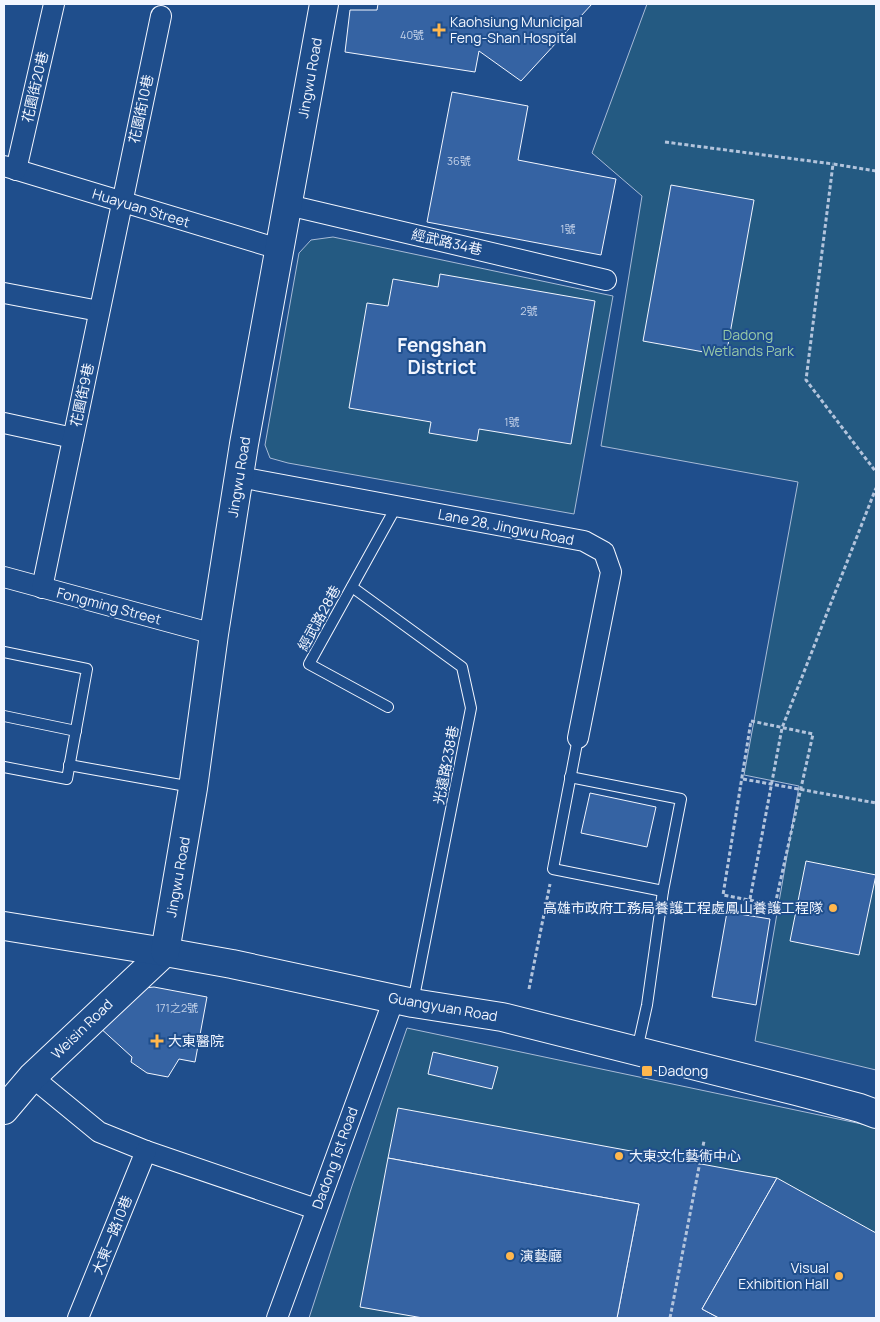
<svg xmlns="http://www.w3.org/2000/svg" width="880" height="1322" viewBox="0 0 880 1322" font-family="Manrope,'Noto Sans TC',sans-serif">
  <rect width="100%" height="100%" fill="#1f4e8c"/>
  <g fill="#245a82" stroke="#a8bbd7">
    <polygon points="647,4 876,4 876,1070 755,1041 799,786 744,775 798,482 601,446 642,196 592,153"/>
    <polygon points="333,237 613,296 574,514 288,463 270,458 265,445 299,253 311,240"/>
    <polygon points="407,1028 876,1127 876,1318 309,1318 352,1186"/>
  </g>
  <g fill="#3563a3" stroke="#f2f6ff">
    <polygon points="378,4 592,4 521,81 479,51 475,72 345,52 350,10 377,10"/>
    <polygon points="452,92 528,106 518,160 616,179 601,255 427,222"/>
    <polygon points="671,185 754,200 726,356 643,341"/>
    <polygon points="440,274 595,301 571,444 479,429 477,441 429,433 431,422 349,408 367,303 388,306 393,279 438,287"/>
    <polygon points="590,793 656,807 647,847 581,833"/>
    <polygon points="806,861 876,875 859,955 790,941"/>
    <polygon points="727,912 770,919 756,1005 712,997"/>
    <polygon points="154,987 207,997 195,1062 179,1059 168,1077 147,1073 131,1062 132,1057 98,1026 134,989"/>
    <polygon points="433,1052 498,1067 492,1089 428,1074"/>
    <polygon points="398,1108 777,1178 702,1309 719,1318 617,1318 639,1204 388,1158"/>
    <polygon points="388,1158 639,1204 617,1318 423,1318 360,1307"/>
    <polygon points="777,1178 876,1233 876,1318 719,1318 702,1309"/>
  </g>
  <g fill="none" stroke-linecap="round" stroke-linejoin="round">
    <defs>
      <g id="lane">
        <polyline points="352,587 462,667 471,708 413,1002"/>
        <polyline points="4,652 87,669 67,779 4,767"/>
        <polyline points="388,707 309,664 396,507"/>
        <polyline points="4,716 76,731"/>
        <polyline points="578,738 553,869 663,891"/>
        <polyline points="69,765 192,787"/>
        <polyline points="570,777 681,799 663,891 647,1005 637,1050"/>
      </g>
      <g id="street">
        <polyline points="4,166 279,249"/>
        <polyline points="16,170 54,4"/>
        <polyline points="288,205 606,280"/>
        <polyline points="4,293 99,311"/>
        <polyline points="4,423 73,438"/>
        <polyline points="239,477 584,541 604,552 611,572 578,738"/>
        <polyline points="4,577 214,634"/>
        <polyline points="42,588 161,16"/>
        <polyline points="32,1077 99,1132 146,1151 316,1209"/>
        <polyline points="78,1318 146,1151"/>
        <polyline points="277,1318 394,999"/>
      </g>
      <polyline id="secondary" points="4,1110 32,1077 165,952"/>
      <g id="primary">
        <polyline points="4,926 165,952 232,964 413,1003 502,1017 796,1091 860,1108 876,1114"/>
        <polyline points="165,952 193,788 214,634 244,444 324,4"/>
      </g>
    </defs>
    <use href="#lane" stroke="#f2f6ff" stroke-width="12"/>
    <use href="#street" stroke="#f2f6ff" stroke-width="22"/>
    <use href="#secondary" stroke="#f2f6ff" stroke-width="30"/>
    <use href="#primary" stroke="#f2f6ff" stroke-width="30"/>
    <g stroke="#b3c4dc" stroke-width="3" stroke-dasharray="4 2.5" stroke-linecap="butt">
      <polyline points="665,142 833,164"/>
      <polyline points="876,171 833,164 806,380 876,472"/>
      <polygon points="751,721 813,734 775,905 723,895"/>
      <polyline points="743,779 876,803"/>
      <polyline points="750,899 782,728 876,488"/>
      <polyline points="529,989 550,884"/>
      <polyline points="670,1318 704,1141"/>
    </g>
    <use href="#lane" stroke="#1f4e8c" stroke-width="10"/>
    <use href="#street" stroke="#1f4e8c" stroke-width="20"/>
    <use href="#secondary" stroke="#1f4e8c" stroke-width="28"/>
    <use href="#primary" stroke="#1f4e8c" stroke-width="28"/>
  </g>
  <g fill="#ffb74d" stroke="#1f4e8c" stroke-width="2">
    <path d="M436.5 22.5h5v5h5v5h-5v5h-5v-5h-5v-5h5z"/>
    <circle cx="833" cy="908" r="5"/>
    <path d="M154.5 1033.5h5v5h5v5h-5v5h-5v-5h-5v-5h5z"/>
    <rect x="641" y="1065" width="12" height="12" rx="2.5"/>
    <circle cx="619" cy="1156" r="5"/>
    <circle cx="510" cy="1256" r="5"/>
    <circle cx="839" cy="1276" r="5"/>
  </g>
  <g text-anchor="middle" stroke-width="4" stroke-linejoin="round" paint-order="stroke">
    <g font-size="11" fill="#c3d1e8">
      <text x="412" y="39">40號</text>
      <text x="459" y="165">36號</text>
      <text x="568" y="233">1號</text>
      <text x="529" y="315">2號</text>
      <text x="512" y="426">1號</text>
      <text x="177" y="1012">171之2號</text>
    </g>
    <g font-size="14" fill="#f2f6ff" stroke="#1f4e8c" text-anchor="start">
      <text x="450" y="27">Kaohsiung Municipal<tspan x="450" dy="16">Feng-Shan Hospital</tspan></text>
      <text x="823" y="913" text-anchor="end">高雄市政府工務局養護工程處鳳山養護工程隊</text>
      <text x="168" y="1046">大東醫院</text>
      <text x="658" y="1076">Dadong</text>
      <text x="629" y="1161">大東文化藝術中心</text>
      <text x="520" y="1261">演藝廳</text>
      <text x="829" y="1273" text-anchor="end">Visual<tspan x="829" dy="16">Exhibition Hall</tspan></text>
    </g>
    <g font-size="14" fill="#f2f6ff" stroke="#1f4e8c">
      <text transform="translate(310 78) rotate(-80)" y="5">Jingwu Road</text>
      <text transform="translate(35 87) rotate(-77)" y="5">花園街20巷</text>
      <text transform="translate(141 109) rotate(-78)" y="5">花園街10巷</text>
      <text transform="translate(141 208) rotate(17)" y="5">Huayuan Street</text>
      <text transform="translate(447 242) rotate(13)" y="5">經武路34巷</text>
      <text transform="translate(82 395) rotate(-78)" y="5">花園街9巷</text>
      <text transform="translate(239 477) rotate(-81)" y="5">Jingwu Road</text>
      <text transform="translate(506 527) rotate(11)" y="5">Lane 28, Jingwu Road</text>
      <text transform="translate(109 606) rotate(15)" y="5">Fongming Street</text>
      <text transform="translate(319 618) rotate(-61)" y="5">經武路28巷</text>
      <text transform="translate(446 765) rotate(-79)" y="5">光遠路238巷</text>
      <text transform="translate(178 877) rotate(-80)" y="5">Jingwu Road</text>
      <text transform="translate(443 1007) rotate(10)" y="5">Guangyuan Road</text>
      <text transform="translate(82 1029) rotate(-44)" y="5">Weisin Road</text>
      <text transform="translate(335 1158) rotate(-70)" y="5">Dadong 1st Road</text>
      <text transform="translate(112 1235) rotate(-68)" y="5">大東一路10巷</text>
    </g>
    <g font-size="14" fill="#97c8a6" stroke="#1f4e8c">
      <text x="748" y="340">Dadong<tspan x="748" dy="16">Wetlands Park</tspan></text>
    </g>
    <g font-size="19" font-weight="bold" fill="#f2f6ff" stroke="#1f4e8c">
      <text x="442" y="352">Fengshan<tspan x="442" dy="22">District</tspan></text>
    </g>
  </g>
  <rect width="880" height="1322" fill="none" stroke="#f2f6ff" stroke-width="10"/>
</svg>
